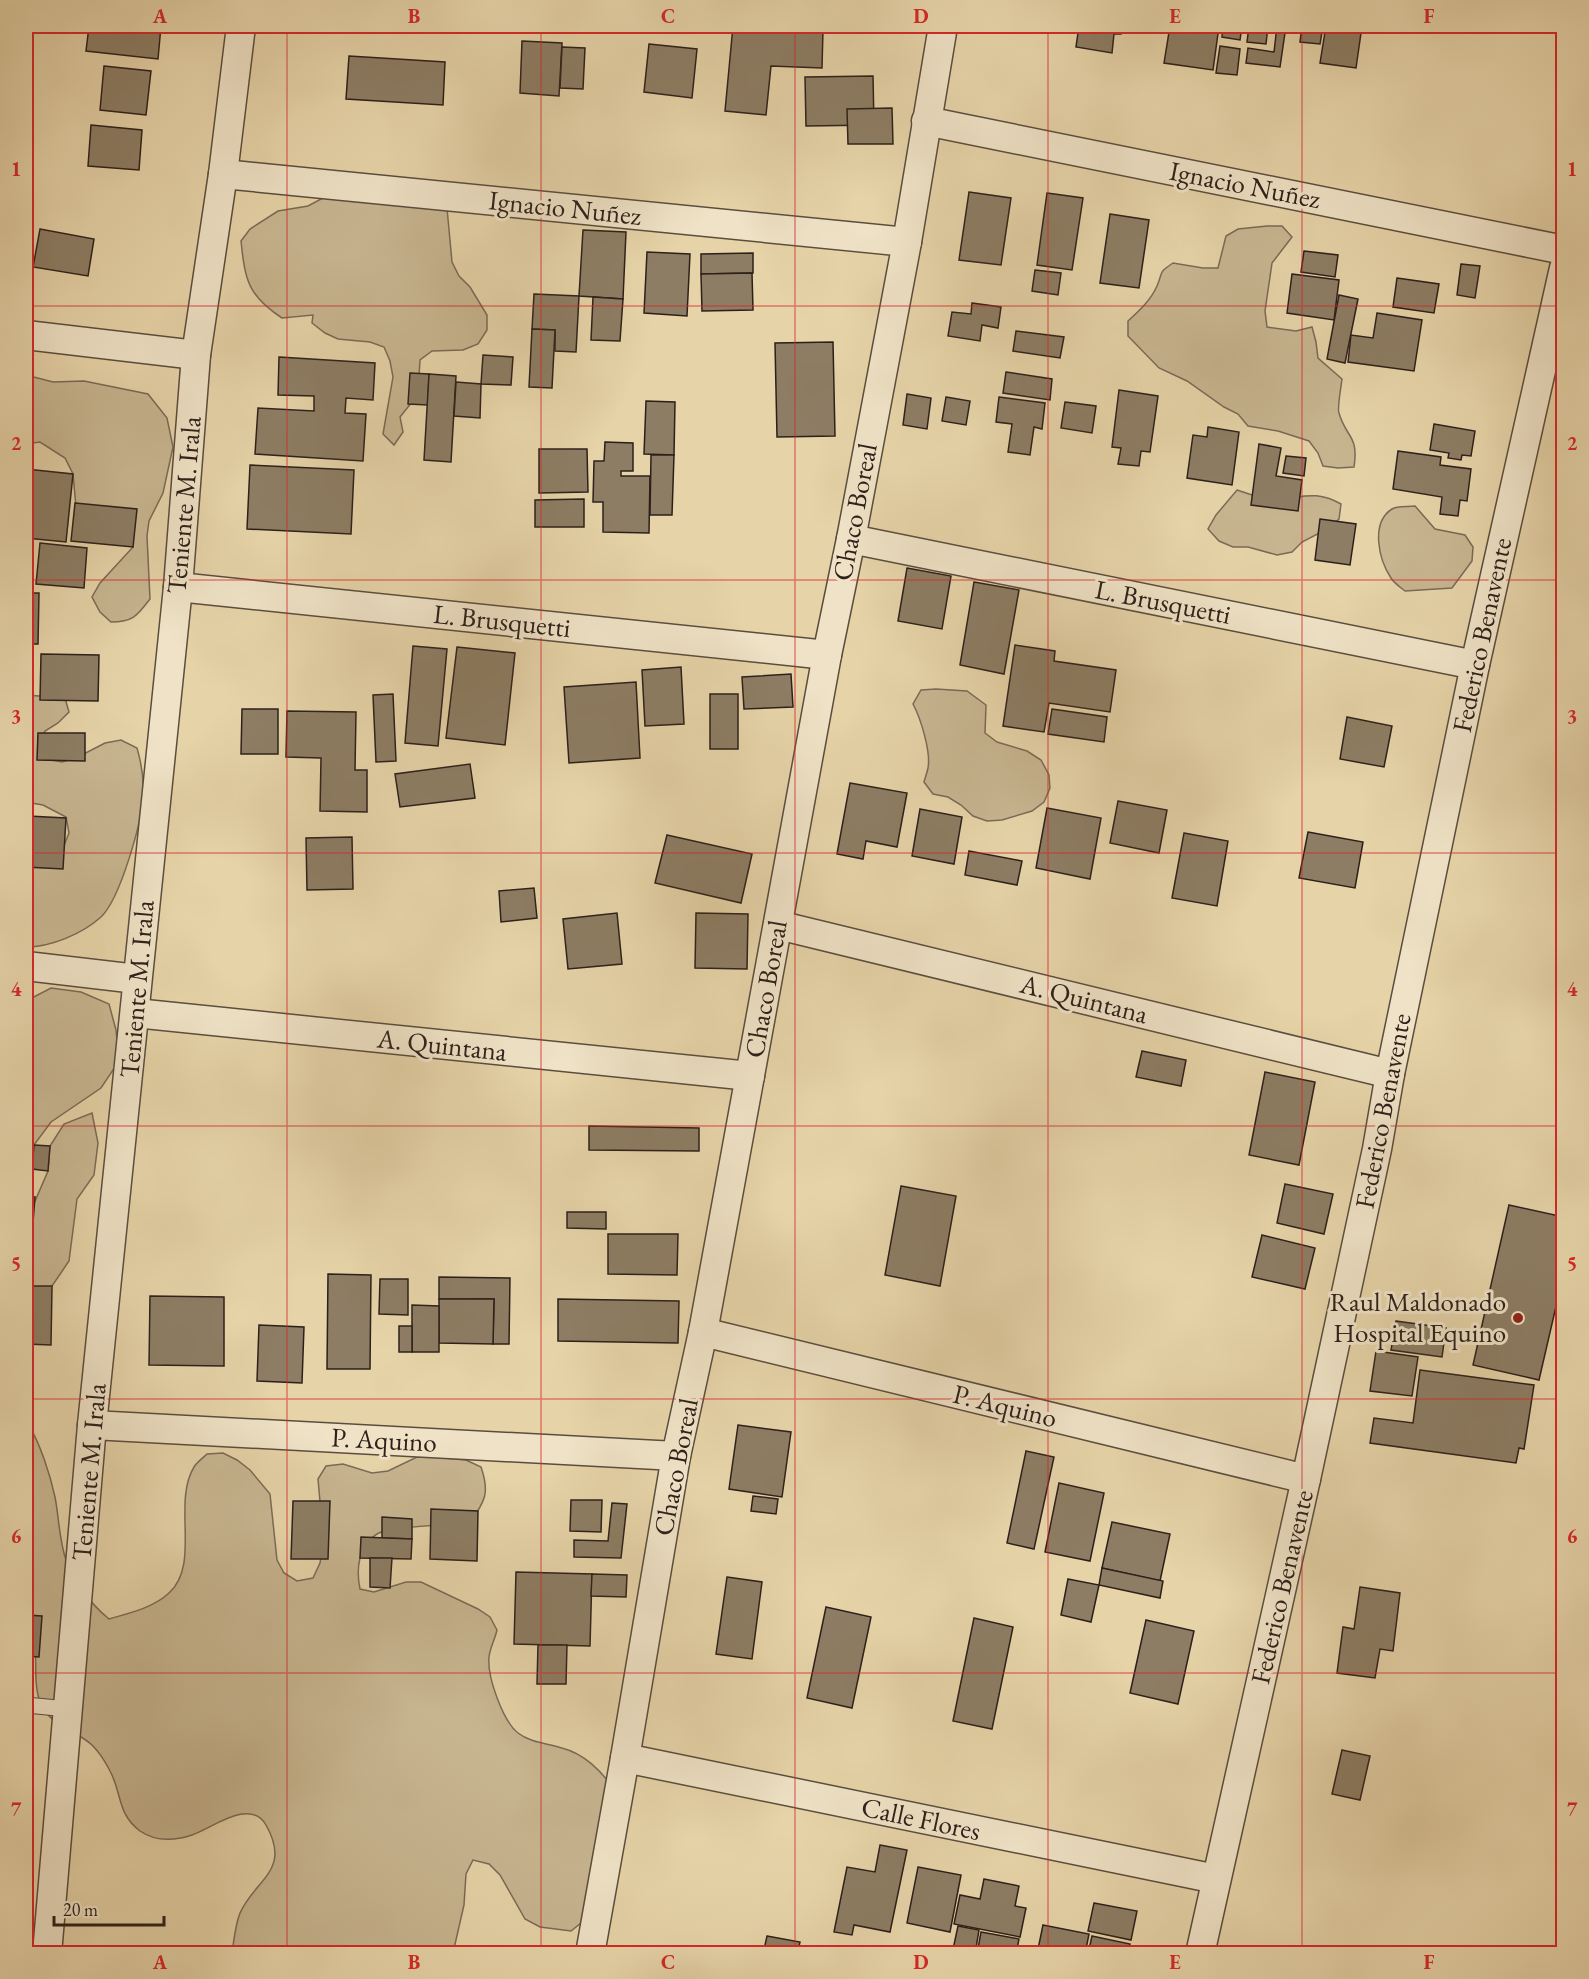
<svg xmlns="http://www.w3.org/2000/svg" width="1589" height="1979" viewBox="0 0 1589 1979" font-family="'EB Garamond',serif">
  <rect width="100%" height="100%" fill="#e6d3a8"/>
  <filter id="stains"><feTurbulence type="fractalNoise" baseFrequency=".00333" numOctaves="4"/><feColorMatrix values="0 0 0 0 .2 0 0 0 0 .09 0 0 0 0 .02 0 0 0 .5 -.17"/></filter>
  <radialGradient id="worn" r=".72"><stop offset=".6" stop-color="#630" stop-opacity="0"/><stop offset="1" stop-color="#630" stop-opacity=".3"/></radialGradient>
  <g fill="#c7b590" stroke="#7a6a56" stroke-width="1.5">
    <path d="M 349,184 L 447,208 L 452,262 L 459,276 L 470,287 L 487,315 L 487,330 L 478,344 L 463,350 L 432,351 L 420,360 L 419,376 L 420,392 L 400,417 L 403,432 L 394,445 L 383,434 L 393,377 L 390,361 L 384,347 L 370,342 L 338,339 L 325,333 L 312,323 L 313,315 L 282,318 C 248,296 245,280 241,241 L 250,229 L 278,211 L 308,206 Z"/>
    <path d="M 1267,226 L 1282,226 L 1292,237 L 1272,263 L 1265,311 L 1267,327 L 1296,331 L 1312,327 L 1316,342 L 1318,358 L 1342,379 C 1341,387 1337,409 1339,413 C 1346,438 1359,435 1354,467 L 1338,468 L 1323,466 L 1318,453 L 1309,441 L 1278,431 L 1248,426 L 1238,414 L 1224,407 L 1187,381 L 1159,368 L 1128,336 L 1128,321 C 1139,311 1151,300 1157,286 C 1164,270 1157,274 1173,263 L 1203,268 L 1218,268 L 1226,236 L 1238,229 Z"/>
    <path d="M 26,375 L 53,382 L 84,381 L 148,394 L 167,418 L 173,447 L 163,493 L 149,521 L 147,536 L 150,599 C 137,616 133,622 111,622 L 100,612 L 92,597 L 100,583 L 133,547 L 129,542 L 77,518 L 73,474 L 65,458 L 40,442 L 26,444 Z"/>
    <path d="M 1237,490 C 1247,493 1260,499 1270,499 C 1300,500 1312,488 1341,504 L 1339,519 L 1327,529 L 1302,542 L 1292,552 L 1277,555 L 1248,547 L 1233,547 L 1219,541 L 1208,529 L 1216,515 Z"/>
    <path d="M 1415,506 L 1435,529 L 1465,535 L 1473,547 L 1472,561 L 1452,588 L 1405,591 C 1400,587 1394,583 1391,578 C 1379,560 1370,523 1392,509 C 1397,506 1408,507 1415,506 Z"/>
    <path d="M 936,689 L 967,691 L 986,705 L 985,733 L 997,742 L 1027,751 L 1041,760 L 1049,775 L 1050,788 L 1044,802 L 1032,811 L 1002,820 L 987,821 L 973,816 L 961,805 L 948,797 L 933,794 L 924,782 C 925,778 927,773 928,768 C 931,752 921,719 913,704 L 921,690 Z"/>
    <path d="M 26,695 L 65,698 L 69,712 L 58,723 L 45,731 L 39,744 L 47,759 L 62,762 L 76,758 L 105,743 L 121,740 L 137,748 C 141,762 144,778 143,793 C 143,820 120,899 101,917 C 82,934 51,947 26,947 L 26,861 L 63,848 L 69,833 L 66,817 L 43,805 L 26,802 Z"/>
    <polygon points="51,988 81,992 109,1004 116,1030 119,1061 101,1088 51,1122 34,1145 26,1151 26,1001"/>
    <polygon points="92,1113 98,1143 94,1175 77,1199 69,1261 52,1286 26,1311 26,1222 48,1171 50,1146 64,1124"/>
    <path d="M 26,1424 L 28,1424 C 40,1443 50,1474 55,1497 C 59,1517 59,1540 66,1560 C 73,1582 92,1605 109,1619 C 129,1613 153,1608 169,1593 C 201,1564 172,1503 194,1467 C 197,1462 203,1458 207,1454 L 223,1453 L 237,1460 L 250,1470 L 270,1494 L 277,1560 L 284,1573 L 297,1581 L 313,1578 L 320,1563 L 325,1529 L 321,1513 L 318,1479 L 326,1466 L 343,1464 L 372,1473 L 388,1471 L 417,1457 L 434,1457 L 466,1460 L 481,1467 C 490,1493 485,1501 470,1523 C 451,1525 391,1526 377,1534 C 358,1545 356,1570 360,1589 L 374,1592 L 406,1582 L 421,1582 L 478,1609 L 490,1617 L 497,1630 C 495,1639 490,1648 489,1657 C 487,1677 503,1721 518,1733 C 531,1743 547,1743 562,1748 C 585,1754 601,1771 615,1790 L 596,1911 L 571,1931 L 540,1927 L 525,1919 L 500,1875 L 489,1864 L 473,1860 L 466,1874 L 464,1905 L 453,1953 L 232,1953 C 234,1940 235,1926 240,1913 C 255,1879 292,1871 266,1825 C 250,1797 211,1829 192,1835 C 174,1841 156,1842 140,1831 C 117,1814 122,1793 110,1771 C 106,1763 98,1751 92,1745 C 76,1730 48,1725 40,1702 C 30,1675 43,1636 26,1613 Z"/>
  </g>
  <g fill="#8d7d64" stroke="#2d201b" stroke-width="1.5">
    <polygon points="89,26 161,26 158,59 86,51"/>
    <polygon points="733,26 869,26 823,30 822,68 771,66 766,115 725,111"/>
    <polygon points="1079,26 1122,26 1121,34 1114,34 1112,53 1076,47"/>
    <polygon points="1170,26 1219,26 1213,70 1164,63"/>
    <polygon points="1223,26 1242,26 1240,40 1222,37"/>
    <polygon points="1249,26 1268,26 1266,44 1247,42"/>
    <polygon points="1277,26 1286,26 1280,67 1246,63 1248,48 1274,52"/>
    <polygon points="1302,26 1323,26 1320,44 1300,42"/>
    <polygon points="1326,26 1362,26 1356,68 1320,63"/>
    <polygon points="522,41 562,43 559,96 520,93"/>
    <polygon points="649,44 697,49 692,98 644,92"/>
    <polygon points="1220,46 1240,49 1237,75 1216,73"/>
    <polygon points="562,47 585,48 583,89 560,88"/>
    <polygon points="349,56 445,62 443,105 346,99"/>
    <polygon points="104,66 151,71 146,115 100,110"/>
    <polygon points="873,76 874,125 806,126 805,77"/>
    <polygon points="892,108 893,144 848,144 847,109"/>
    <polygon points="91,125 142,130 139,170 88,166"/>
    <polygon points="969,192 1011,198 1001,265 959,260"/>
    <polygon points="1047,193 1083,198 1072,270 1037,265"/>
    <polygon points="1110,214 1149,220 1139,288 1100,283"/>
    <polygon points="40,229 94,239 88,276 33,267"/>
    <polygon points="583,230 626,232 623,299 579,296"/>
    <polygon points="1304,251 1338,255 1335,277 1301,272"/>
    <polygon points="647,252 690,254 687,316 644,313"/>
    <polygon points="753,253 753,273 701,274 701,254"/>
    <polygon points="1461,264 1480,266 1475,298 1457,295"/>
    <polygon points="1035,270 1061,273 1058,295 1032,291"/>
    <polygon points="752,273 753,310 702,311 701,274"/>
    <polygon points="1292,274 1339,280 1334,320 1287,313"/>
    <polygon points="1397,278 1439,284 1434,313 1393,307"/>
    <polygon points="534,294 579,296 576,352 555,351 555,330 532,329"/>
    <polygon points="1339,295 1358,299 1345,363 1327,359"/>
    <polygon points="593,297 623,299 620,341 591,340"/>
    <polygon points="972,303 1001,307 998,328 982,325 980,341 948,336 952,312 971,314"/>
    <polygon points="1377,313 1422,320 1414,371 1348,362 1351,335 1373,338"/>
    <polygon points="532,329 555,330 552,388 529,387"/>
    <polygon points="1016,331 1064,337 1060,358 1013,351"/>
    <polygon points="833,342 835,436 777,437 775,343"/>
    <polygon points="483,355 513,357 511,385 481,384"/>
    <polygon points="279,357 375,363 373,400 346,398 345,413 366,414 363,461 255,454 258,408 314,411 314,396 278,395"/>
    <polygon points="1006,372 1052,379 1050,400 1003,393"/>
    <polygon points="410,373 429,374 428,405 408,404"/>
    <polygon points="429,374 456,376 451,462 424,460"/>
    <polygon points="456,382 481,384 480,418 454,416"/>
    <polygon points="1119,390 1158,396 1150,452 1141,451 1139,466 1118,464 1121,448 1112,447"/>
    <polygon points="907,394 931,398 927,429 903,425"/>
    <polygon points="946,397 970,401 966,425 942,421"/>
    <polygon points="999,397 1045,403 1042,429 1034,427 1030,455 1008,452 1012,424 996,422"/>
    <polygon points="646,401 675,402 674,455 644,454"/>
    <polygon points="1065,402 1096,406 1092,433 1061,428"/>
    <polygon points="1434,424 1475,431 1471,456 1462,455 1461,460 1448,458 1449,453 1430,450"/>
    <polygon points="1208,427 1239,432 1232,485 1187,478 1193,435 1207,437"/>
    <polygon points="605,442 633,443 633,471 621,471 621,476 650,476 649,533 603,532 603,502 593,502 594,461 604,461"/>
    <polygon points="1259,444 1281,448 1276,476 1302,480 1298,511 1251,505"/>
    <polygon points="539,449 587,449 588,492 539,493"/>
    <polygon points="1398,451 1441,457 1440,465 1471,469 1467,501 1460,500 1458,516 1440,514 1442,497 1393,489"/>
    <polygon points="651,455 674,455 672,515 650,515"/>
    <polygon points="1286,456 1306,458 1304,476 1283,473"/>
    <polygon points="250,465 354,470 351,534 247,529"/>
    <polygon points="26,469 73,474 66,542 26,538"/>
    <polygon points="584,499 584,527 535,527 535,500"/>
    <polygon points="75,503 137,509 133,547 71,541"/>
    <polygon points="1320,519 1356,524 1350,565 1315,560"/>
    <polygon points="40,543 87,548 84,588 36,584"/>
    <polygon points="907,568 951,576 942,629 898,621"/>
    <polygon points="974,582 1019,590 1004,674 960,665"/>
    <polygon points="26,593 39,593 38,644 26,644"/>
    <polygon points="1015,645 1055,651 1054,661 1116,670 1110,712 1049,703 1044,732 1003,726"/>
    <polygon points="413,646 447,649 438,746 405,743"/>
    <polygon points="457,647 515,653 505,745 446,738"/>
    <polygon points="41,654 99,655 98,701 40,700"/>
    <polygon points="681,667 684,724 645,726 642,670"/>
    <polygon points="791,674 793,707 744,709 742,677"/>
    <polygon points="636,682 640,758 569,763 564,687"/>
    <polygon points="393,694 396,761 376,762 373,695"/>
    <rect x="710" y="694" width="28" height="55"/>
    <polygon points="242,709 278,709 278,754 241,754"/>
    <polygon points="1052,709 1107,717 1104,742 1048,734"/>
    <polygon points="287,711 356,712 355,770 367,770 367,812 320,811 321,758 286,757"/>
    <polygon points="1347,717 1392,726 1384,767 1340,759"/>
    <polygon points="38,733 85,733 85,761 37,760"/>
    <polygon points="470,764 475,798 400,807 395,774"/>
    <polygon points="850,783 907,793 897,847 866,841 863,859 837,854"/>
    <polygon points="1118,801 1167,810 1159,853 1110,843"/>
    <polygon points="26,806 29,807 26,855"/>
    <polygon points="1047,808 1101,818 1090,879 1036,868"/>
    <polygon points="920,809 962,817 954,864 912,856"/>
    <polygon points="28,816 66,818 63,869 26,867"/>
    <polygon points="1308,832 1363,842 1355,888 1299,878"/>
    <polygon points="1184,833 1228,841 1217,906 1172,898"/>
    <polygon points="667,835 752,854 741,903 655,883"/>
    <polygon points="352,837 353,889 307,890 306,838"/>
    <polygon points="969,851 1022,861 1017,885 965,875"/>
    <polygon points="534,888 537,918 501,922 499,891"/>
    <polygon points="617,913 622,964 568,969 563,919"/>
    <polygon points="696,913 748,914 747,969 695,968"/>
    <polygon points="1142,1051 1186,1060 1181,1086 1136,1077"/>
    <polygon points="1265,1072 1315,1082 1299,1165 1249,1155"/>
    <polygon points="589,1126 699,1128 699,1151 589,1150"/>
    <polygon points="34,1145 50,1146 48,1171 32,1169"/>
    <polygon points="1285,1184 1333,1194 1324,1234 1277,1223"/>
    <polygon points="901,1186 956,1196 940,1286 885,1275"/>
    <polygon points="26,1196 35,1197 32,1235 26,1234"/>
    <polygon points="1509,1205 1564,1217 1564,1272 1539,1380 1473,1365"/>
    <polygon points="567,1212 606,1212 606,1229 567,1228"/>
    <polygon points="608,1234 678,1234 677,1275 608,1274"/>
    <polygon points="1262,1235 1315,1248 1305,1289 1252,1277"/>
    <polygon points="328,1274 371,1275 370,1369 327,1369"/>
    <polygon points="439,1277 510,1278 509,1344 493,1344 494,1299 439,1299"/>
    <polygon points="380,1279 408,1279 408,1315 379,1314"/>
    <polygon points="26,1286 52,1286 51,1345 26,1344"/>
    <polygon points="150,1296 224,1297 224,1366 149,1365"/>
    <polygon points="439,1299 494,1299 493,1344 439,1343"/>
    <polygon points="558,1299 679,1301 678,1343 558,1341"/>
    <polygon points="412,1305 439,1306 439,1352 412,1352"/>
    <polygon points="1396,1321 1446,1328 1442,1357 1391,1350"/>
    <polygon points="259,1325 304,1327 302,1383 257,1381"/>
    <rect x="399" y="1326" width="13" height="26"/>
    <polygon points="1376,1351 1418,1357 1412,1396 1370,1391"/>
    <polygon points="1420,1370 1534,1385 1524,1449 1519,1448 1516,1463 1370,1443 1374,1418 1413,1423"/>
    <polygon points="738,1425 791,1432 782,1497 729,1489"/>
    <polygon points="1026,1451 1054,1457 1034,1549 1007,1543"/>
    <polygon points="1059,1483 1104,1493 1090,1561 1045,1552"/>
    <polygon points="753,1496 778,1499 776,1514 751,1511"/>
    <polygon points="571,1500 602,1500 601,1532 570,1531"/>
    <polygon points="293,1501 330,1501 328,1559 291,1559"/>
    <polygon points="612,1503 627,1504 621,1558 574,1557 574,1540 608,1541"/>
    <polygon points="431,1509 478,1511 477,1561 430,1559"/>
    <polygon points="382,1517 412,1519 412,1539 382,1538"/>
    <polygon points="1112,1522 1170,1534 1160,1581 1102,1568"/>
    <polygon points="361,1537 412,1539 411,1559 360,1558"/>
    <polygon points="370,1558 392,1558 390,1588 370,1587"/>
    <polygon points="1102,1568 1163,1581 1160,1598 1099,1585"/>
    <polygon points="516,1572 592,1574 590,1646 514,1644"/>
    <polygon points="592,1574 627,1575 626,1597 591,1596"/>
    <polygon points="727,1577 762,1582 752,1659 716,1654"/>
    <polygon points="1068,1579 1099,1585 1091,1622 1061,1615"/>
    <polygon points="1360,1587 1400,1593 1393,1651 1380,1649 1375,1678 1337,1673 1343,1627 1354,1629"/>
    <polygon points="826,1607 871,1617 852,1708 807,1698"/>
    <polygon points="26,1615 42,1616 39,1657 26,1656"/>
    <polygon points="974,1618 1013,1627 992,1729 953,1721"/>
    <polygon points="1146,1620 1194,1631 1178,1704 1130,1693"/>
    <polygon points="538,1645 567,1645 566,1684 537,1684"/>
    <polygon points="26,1717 32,1717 26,1785"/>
    <polygon points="1342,1750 1370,1756 1360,1800 1332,1794"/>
    <polygon points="880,1845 907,1850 890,1932 854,1925 852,1935 834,1932 847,1867 875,1872"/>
    <polygon points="918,1867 961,1875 950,1932 907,1923"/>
    <polygon points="984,1879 1019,1886 1015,1906 1026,1908 1020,1937 954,1924 960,1895 980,1899"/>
    <polygon points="1094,1903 1137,1911 1131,1940 1088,1931"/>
    <polygon points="1043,1925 1089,1934 1085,1954 1037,1954"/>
    <polygon points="958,1926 979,1930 975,1954 952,1954"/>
    <polygon points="981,1932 1019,1939 1016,1954 977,1954"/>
    <polygon points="767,1936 800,1942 797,1954 763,1954"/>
    <polygon points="1092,1936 1130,1944 1128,1954 1088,1954"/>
    <polygon points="686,1949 706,1954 685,1954"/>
  </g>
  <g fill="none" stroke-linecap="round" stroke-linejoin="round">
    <defs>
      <polyline id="lane" points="26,1705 68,1709"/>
      <g id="street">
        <polyline points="926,121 1564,250"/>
        <polyline points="223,174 907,242"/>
        <polyline points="26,335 196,355"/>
        <polyline points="851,539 1475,665"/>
        <polyline points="178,587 827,655"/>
        <polyline points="778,925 1390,1074"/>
        <polyline points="26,966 137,979"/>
        <polyline points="135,1013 750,1076"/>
        <polyline points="703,1332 1306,1479"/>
        <polyline points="92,1425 676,1456"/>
        <polyline points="625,1758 1216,1879"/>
        <polyline points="47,1954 92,1425 178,587 196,355 223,174 241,26"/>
        <polyline points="590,1954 625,1758 676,1456 703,1332 827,655 851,539 907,242 943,26"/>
        <polyline points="1200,1954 1306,1479 1377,1149 1390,1074 1475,665 1564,268"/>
      </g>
    </defs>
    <use href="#lane" stroke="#5b4d3e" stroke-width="17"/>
    <use href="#street" stroke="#5b4d3e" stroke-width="31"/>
    <use href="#lane" stroke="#efe2c6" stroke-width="15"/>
    <use href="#street" stroke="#efe2c6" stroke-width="28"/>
  </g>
  <path fill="none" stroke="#d62828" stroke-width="1.5" stroke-opacity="0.55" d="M 287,26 L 287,1954M 541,26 L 541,1954M 795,26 L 795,1954M 1048,26 L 1048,1954M 1302,26 L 1302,1954M 26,306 L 1564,306M 26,580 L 1564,580M 26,853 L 1564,853M 26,1126 L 1564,1126M 26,1399 L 1564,1399M 26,1673 L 1564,1673"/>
  <circle fill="#8f2418" stroke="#efe2c6" stroke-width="2" cx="1518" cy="1318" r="6"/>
  <g text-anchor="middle" stroke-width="6" stroke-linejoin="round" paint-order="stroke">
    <g font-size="27" fill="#2d201b" stroke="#efe2c6">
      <text transform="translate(1245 185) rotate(11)" y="9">Ignacio Nuñez</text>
      <text transform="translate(565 208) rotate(6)" y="9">Ignacio Nuñez</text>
      <text transform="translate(184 505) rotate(-85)" y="9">Teniente M. Irala</text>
      <text transform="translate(855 512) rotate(-79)" y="9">Chaco Boreal</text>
      <text transform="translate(1163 602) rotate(11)" y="9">L. Brusquetti</text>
      <text transform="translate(502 621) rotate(6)" y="9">L. Brusquetti</text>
      <text transform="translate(1482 635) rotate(-78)" y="9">Federico Benavente</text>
      <text transform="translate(137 989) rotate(-85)" y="9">Teniente M. Irala</text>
      <text transform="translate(766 989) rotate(-80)" y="9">Chaco Boreal</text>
      <text transform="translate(1084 999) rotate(14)" y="9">A. Quintana</text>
      <text transform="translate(442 1045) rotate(6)" y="9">A. Quintana</text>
      <text transform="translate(1383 1111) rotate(-79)" y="9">Federico Benavente</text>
      <text transform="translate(1005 1406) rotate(14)" y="9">P. Aquino</text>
      <text transform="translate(384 1440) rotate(3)" y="9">P. Aquino</text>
      <text transform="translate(676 1467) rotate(-79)" y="9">Chaco Boreal</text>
      <text transform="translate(89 1472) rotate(-85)" y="9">Teniente M. Irala</text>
      <text transform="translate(1282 1587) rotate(-77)" y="9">Federico Benavente</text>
      <text transform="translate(921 1819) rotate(12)" y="9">Calle Flores</text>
    </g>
    <g font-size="27" fill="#2d201b" stroke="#efe2c6" text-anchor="end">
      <text x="1506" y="1311">Raul Maldonado<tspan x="1506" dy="31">Hospital Equino</tspan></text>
    </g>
  </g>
  <rect width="1589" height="1979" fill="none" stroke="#e6d3a8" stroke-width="66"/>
  <path d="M54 1916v9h110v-9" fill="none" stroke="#2d201b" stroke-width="3"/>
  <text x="63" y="1916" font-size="18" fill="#2d201b" stroke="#efe2c6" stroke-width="4.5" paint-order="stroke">20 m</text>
  <rect x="33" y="33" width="1523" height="1913" fill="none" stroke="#d62828" stroke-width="2"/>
  <g font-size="20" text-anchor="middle" font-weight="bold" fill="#d62828">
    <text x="160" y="23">A</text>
    <text x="414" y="23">B</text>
    <text x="668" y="23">C</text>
    <text x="921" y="23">D</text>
    <text x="1175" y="23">E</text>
    <text x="1429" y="23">F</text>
    <text x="16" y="176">1</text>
    <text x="1572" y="176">1</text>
    <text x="16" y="450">2</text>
    <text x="1572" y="450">2</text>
    <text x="16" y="723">3</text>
    <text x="1572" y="723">3</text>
    <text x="16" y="996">4</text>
    <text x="1572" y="996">4</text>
    <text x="16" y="1270">5</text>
    <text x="1572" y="1270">5</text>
    <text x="16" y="1543">6</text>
    <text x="1572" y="1543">6</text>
    <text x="16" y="1816">7</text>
    <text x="1572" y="1816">7</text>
    <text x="160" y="1969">A</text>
    <text x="414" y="1969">B</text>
    <text x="668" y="1969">C</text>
    <text x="921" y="1969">D</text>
    <text x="1175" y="1969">E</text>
    <text x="1429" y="1969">F</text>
  </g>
  <rect width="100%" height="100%" filter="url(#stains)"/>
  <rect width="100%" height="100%" fill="url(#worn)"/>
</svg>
